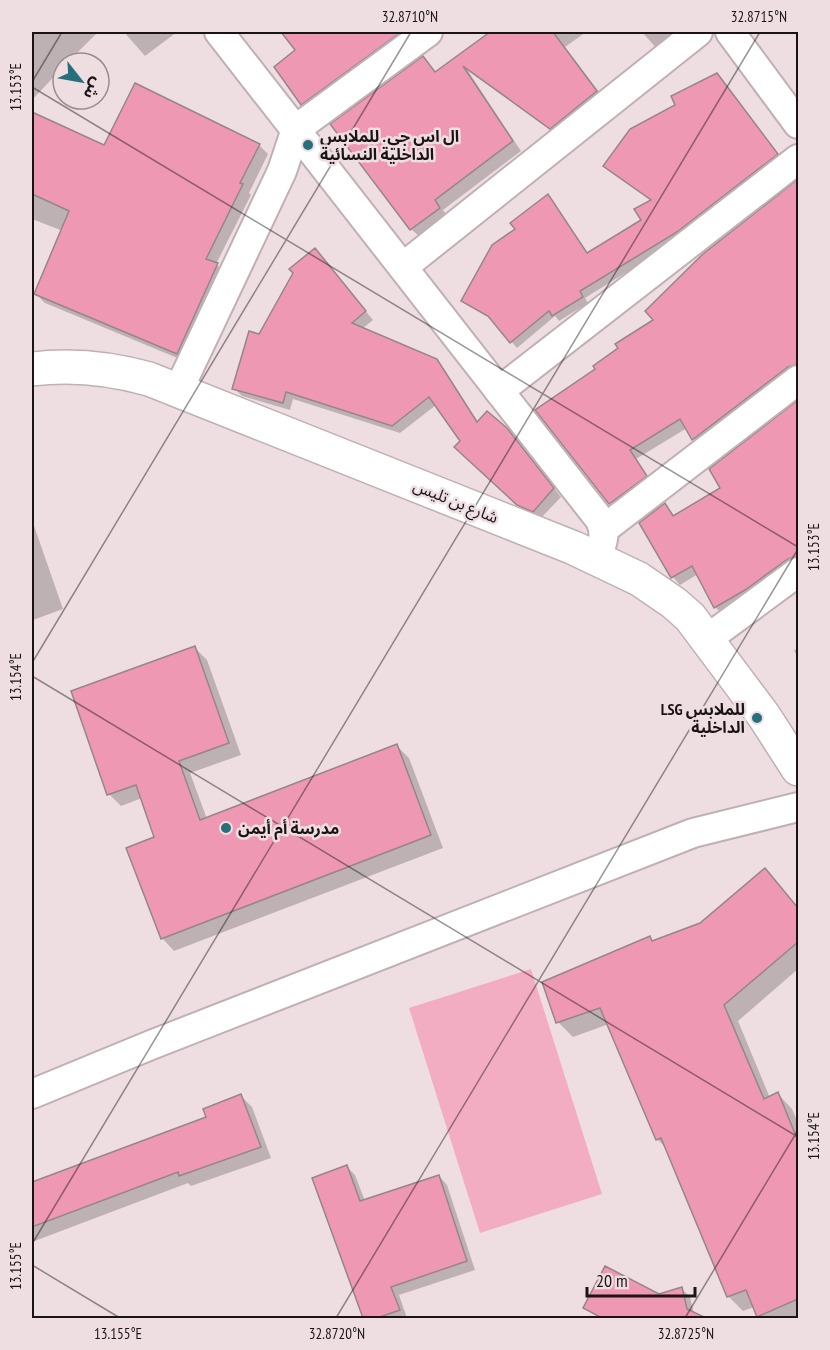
<svg xmlns="http://www.w3.org/2000/svg" width="830" height="1350" viewBox="0 0 830 1350" font-family="'PT Sans Narrow','Noto Sans Arabic',sans-serif">
  <rect width="100%" height="100%" fill="#eedee2"/>
  <polygon fill="#f3adc2" points="531,969 602,1194 480,1233 409,1008"/>
  <g fill="#0003">
    <polygon points="32,32 98,32 67,63 63,63 63,67 32,100"/>
    <polygon points="124,32 177,32 145,56"/>
    <polygon points="283,32 411,32 312,113 303,104 297,51"/>
    <polygon points="492,32 586,32 565,47 606,101 561,137 468,71 521,151 443,210 449,218 421,238 411,229 333,124 423,58 437,73"/>
    <polygon points="642,32 682,32 658,50"/>
    <polygon points="722,80 783,160 683,237 585,298 588,303 559,321 555,316 517,348 493,320 469,306 463,300 517,230 548,196 588,254 643,221 652,201 605,166"/>
    <polygon points="32,113 104,147 259,145 268,154 249,193 251,195 216,264 226,274 187,362 45,303 36,294 63,231 32,219"/>
    <polygon points="798,182 798,373 701,447 694,439 687,428 636,459 653,484 618,511 537,410 598,369 656,320"/>
    <polygon points="315,250 373,320 362,329 436,361 444,369 478,422 506,429 515,438 561,497 541,518 526,512 463,454 462,441 436,405 400,433 293,399 290,410 242,396 234,388 259,336"/>
    <polygon points="798,402 798,565 723,615 715,607 698,574 680,585 673,577 665,505 675,516 722,489 711,469"/>
    <polygon points="32,520 63,609 33,620 32,619"/>
    <polygon points="798,647 798,657 794,651"/>
    <polygon points="195,648 207,660 241,755 190,773 207,819 397,746 409,758 443,848 174,951 162,938 156,838 142,798 121,806 109,794"/>
    <polygon points="765,870 798,907 798,969 738,1021 770,1098 778,1094 792,1109 798,1123 798,1318 761,1318 754,1307 743,1311 728,1296 667,1149 657,1139 609,1024 573,1037 558,1022 650,938 654,942 701,925"/>
    <polygon points="241,1096 252,1107 271,1158 191,1186 188,1183 32,1242 32,1183 207,1118"/>
    <polygon points="347,1167 355,1175 365,1201 439,1176 447,1185 475,1270 399,1295 407,1318 365,1318 314,1179"/>
    <polygon points="681,1288 690,1297 695,1318 599,1318 585,1307 659,1295"/>
  </g>
  <g fill="#ef98b3" stroke="#95868a" stroke-width="1.5">
    <polygon points="281,32 401,32 301,105 274,67 295,50"/>
    <polygon points="490,32 553,32 597,91 550,129 463,66 513,141 435,200 440,208 410,230 330,124 423,56 435,72"/>
    <polygon points="717,73 778,154 677,232 580,291 583,297 552,316 549,311 510,343 488,316 461,301 492,245 515,229 510,223 548,194 587,253 641,220 634,209 651,200 603,166 630,129 675,105 671,96"/>
    <polygon points="135,83 260,144 240,183 243,184 206,259 218,263 177,354 34,294 69,211 32,194 32,112 104,145"/>
    <polygon points="798,179 798,364 788,367 692,440 680,419 630,450 647,476 609,504 535,410 595,369 593,366 618,348 615,344 653,320 645,311 703,254"/>
    <polygon points="315,248 366,311 352,323 437,359 477,422 487,411 507,428 554,488 533,512 517,505 454,447 460,441 429,397 392,426 286,392 283,403 232,389 249,331 259,334 293,273 289,269"/>
    <polygon points="798,400 798,556 788,559 745,590 714,608 692,566 671,578 639,523 665,503 673,516 720,488 709,469"/>
    <polygon points="195,646 229,743 179,761 200,820 397,744 431,835 161,939 126,848 154,837 136,785 107,795 71,691"/>
    <polygon points="765,868 798,908 798,942 724,1005 764,1099 778,1092 798,1141 798,1299 757,1317 746,1290 727,1297 661,1138 656,1140 600,1008 556,1023 542,982 650,936 652,941 700,923"/>
    <polygon points="241,1094 261,1147 179,1176 178,1172 32,1227 32,1182 206,1117 203,1109"/>
    <polygon points="347,1165 360,1201 439,1175 467,1261 391,1287 400,1310 377,1318 363,1318 312,1178"/>
    <polygon points="605,1266 659,1294 682,1287 687,1309 706,1318 602,1318 583,1308"/>
  </g>
  <g fill="none" stroke-linecap="round" stroke-linejoin="round">
    <defs>
      <g id="minor">
        <path d="M 219,32 L 600,520 C 607,534 602,544 597,558"/>
        <polyline points="730,32 798,124"/>
        <polyline points="403,267 698,32"/>
        <polyline points="178,391 282,171 296,129 428,32"/>
        <polyline points="499,391 798,159"/>
        <polyline points="604,529 798,380"/>
        <polyline points="707,639 798,572"/>
        <polyline points="32,1094 151,1045 693,833 798,807"/>
      </g>
      <path id="tertiary" d="M 32,369 C 72,364 110,368 149,379 L 574,548 L 639,579 L 674,603 L 690,617 L 764,716 L 798,769"/>
    </defs>
    <use href="#minor" stroke="#c0b0b4" stroke-width="32"/>
    <use href="#tertiary" stroke="#c0b0b4" stroke-width="36"/>
    <use href="#minor" stroke="#fff" stroke-width="28"/>
    <use href="#tertiary" stroke="#fff" stroke-width="33"/>
  </g>
  <path fill="none" stroke="#1a1416" stroke-width="1.5" stroke-opacity="0.45" d="M 32,82 L 62,32M 32,87 L 798,547M 32,663 L 411,32M 32,676 L 798,1137M 32,1244 L 760,32M 32,1265 L 120,1318M 336,1318 L 798,549M 685,1318 L 798,1130"/>
  <g fill="#276f7a" stroke="#eedee2" stroke-width="2">
    <circle cx="308" cy="145" r="6"/>
    <circle cx="757" cy="718" r="6"/>
    <circle cx="226" cy="828" r="6"/>
  </g>
  <g text-anchor="middle" stroke-width="5" stroke-linejoin="round" paint-order="stroke">
    <g font-size="16" font-weight="bold" fill="#1a1416" stroke="#eedee2" text-anchor="start">
      <text x="320" y="142">ال اس جي . للملابس<tspan x="320" dy="18">الداخلية النسائية</tspan></text>
      <text x="745" y="715" text-anchor="end">LSG للملابس<tspan x="745" dy="18">الداخلية</tspan></text>
      <text x="238" y="834">مدرسة أم أيمن</text>
    </g>
    <g font-size="16" fill="#1a1416" stroke="#eedee2">
      <text transform="translate(456 501) rotate(22)" y="6">شارع بن تليس</text>
    </g>
  </g>
  <rect width="830" height="1350" fill="none" stroke="#eedee2" stroke-width="66"/>
  <g transform="translate(81 81) rotate(121)"><circle r="28" fill="#eedee2" stroke="#998d90" stroke-width="1.5"/>
  <path d="M0-4.5L10 22L0 15L-10 22Z" fill="#276f7a"/>
  <text y="-9" font-size="16" font-weight="bold" text-anchor="middle" fill="#1a1416">ش</text>
  </g>
  <path d="M587 1287v9h108v-9" fill="none" stroke="#1a1416" stroke-width="3"/>
  <text x="596" y="1287" font-size="18" fill="#1a1416" stroke="#eedee2" stroke-width="4.5" paint-order="stroke">20 m</text>
  <rect x="33" y="33" width="764" height="1284" fill="none" stroke="#1a1416" stroke-width="2"/>
  <g font-size="15" text-anchor="middle" fill="#1a1416">
    <text x="410" y="22">32.8710°N</text>
    <text x="759" y="22">32.8715°N</text>
    <text transform="translate(16 87) rotate(-90)" y="5">13.153°E</text>
    <text transform="translate(814 547) rotate(-90)" y="5">13.153°E</text>
    <text transform="translate(16 677) rotate(-90)" y="5">13.154°E</text>
    <text transform="translate(814 1136) rotate(-90)" y="5">13.154°E</text>
    <text transform="translate(16 1266) rotate(-90)" y="5">13.155°E</text>
    <text x="118" y="1339">13.155°E</text>
    <text x="337" y="1339">32.8720°N</text>
    <text x="686" y="1339">32.8725°N</text>
  </g>
</svg>
